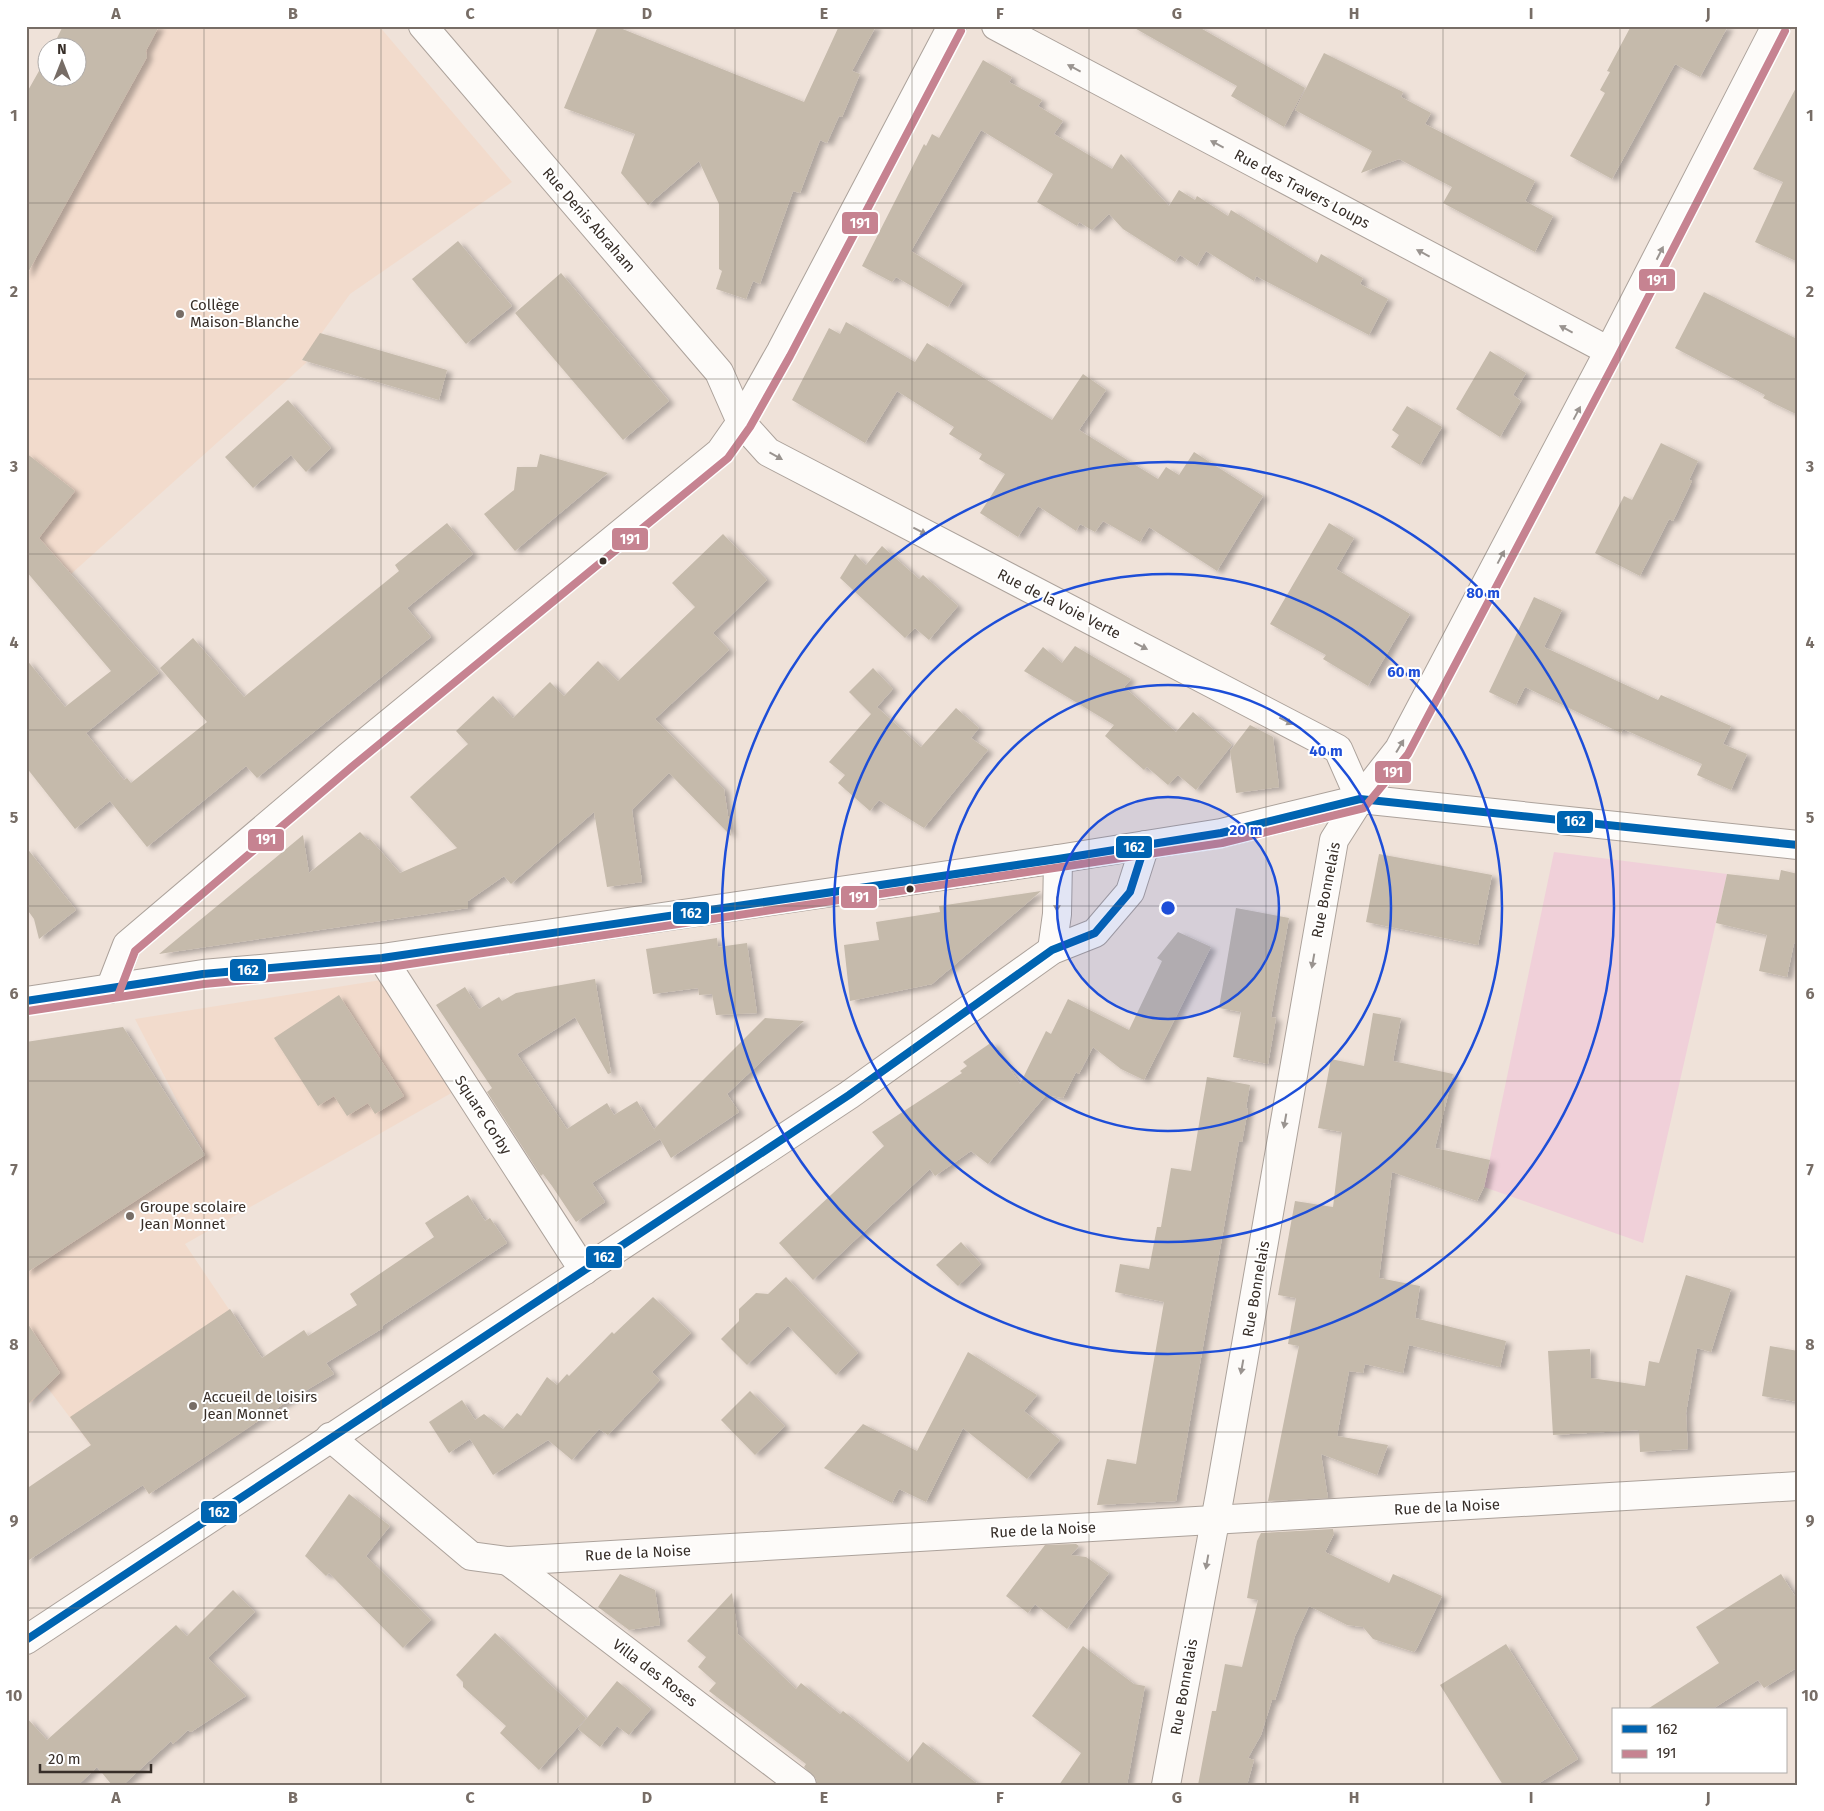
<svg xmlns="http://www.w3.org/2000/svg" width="1824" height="1811" viewBox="0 0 1824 1811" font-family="'Fira Sans',sans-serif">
  <defs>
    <filter id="shadow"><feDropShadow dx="5.5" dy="3" stdDeviation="2.5" flood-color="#0004"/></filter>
  </defs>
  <rect width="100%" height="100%" fill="#efe2d9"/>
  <g fill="#f2dbcc">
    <polygon points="65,26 379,26 512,182 350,294 302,360 307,362 71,574 51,552 26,557 26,90 48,78 78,78 78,48 52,47"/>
    <polygon points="400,977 462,1087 185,1244 290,1400 149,1494 119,1449 102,1460 47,1387 26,1407 26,1188 152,1189 205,1155 135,1019"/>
  </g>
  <polygon fill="#f0d0d9" points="1554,852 1727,874 1643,1243 1484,1187"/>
  <g fill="#c5baab" filter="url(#shadow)">
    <polygon points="63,26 159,26 146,51 147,57 26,276 26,94 48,55 48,78 78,78 78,48 52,48"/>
    <polygon points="598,26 615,26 804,102 839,26 876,26 852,71 860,74 842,117 839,116 827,143 820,140 800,193 793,191 760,284 753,281 746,299 716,289 722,271 719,269 719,204 699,161 648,205 621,173 635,134 564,108"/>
    <polygon points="1131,26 1197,26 1305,88 1284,127 1231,96 1237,86"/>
    <polygon points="1631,26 1728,26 1700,77 1675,64 1612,179 1570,156 1605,93 1600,90 1610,72 1607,71"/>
    <polygon points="1324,53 1403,92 1401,97 1431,113 1425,124 1535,181 1525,201 1553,216 1535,252 1443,203 1452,187 1399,159 1361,173 1372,151 1295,110"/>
    <polygon points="983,60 1012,77 1009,82 1042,100 1038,106 1063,121 1054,134 1112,169 1121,154 1169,206 1179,190 1195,200 1197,196 1228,216 1231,210 1317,263 1321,254 1363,278 1360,284 1388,299 1369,335 1256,276 1254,281 1206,251 1197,266 1180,255 1175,262 1123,229 1109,214 1092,230 1079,222 1077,226 1037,202 1053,174 981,130 911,251 963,283 948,307 896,277 892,282 862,266 924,144 926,146 932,134 939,138"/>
    <polygon points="1798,84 1798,262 1755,242 1783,182 1753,169"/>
    <polygon points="458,241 512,306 466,344 412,279"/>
    <polygon points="561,273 669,401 623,440 515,313"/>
    <polygon points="1704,292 1795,338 1798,333 1798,415 1763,398 1765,395 1675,348"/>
    <polygon points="846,322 915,362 927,343 1052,420 1083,374 1106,390 1079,430 1158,479 1166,467 1179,475 1194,452 1263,496 1217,571 1149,527 1140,542 1103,521 1095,532 1080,524 1076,531 1038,506 1018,537 980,513 1005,474 979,459 982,454 949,434 954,427 897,391 865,443 792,400 829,328 840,334"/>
    <polygon points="320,333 447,370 439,400 302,360"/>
    <polygon points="1490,351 1526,373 1513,395 1521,401 1500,437 1456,409"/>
    <polygon points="288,400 331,448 306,472 291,455 253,488 225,457"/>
    <polygon points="1407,406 1442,427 1420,465 1391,447 1399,435 1392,430"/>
    <polygon points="1661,443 1698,461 1689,480 1692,481 1673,521 1669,519 1640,576 1595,553 1624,496 1632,500"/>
    <polygon points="26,453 75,491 39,538 159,673 86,733 124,780 127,778 131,783 207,722 160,668 193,638 244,697 399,571 395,565 447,523 473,554 407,608 431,637 257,778 246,766 147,847 110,801 75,829 26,767 26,659 65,707 111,671 26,571"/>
    <polygon points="540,454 608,473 515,551 484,514 514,490 517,467 537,467"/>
    <polygon points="1329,523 1354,538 1336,569 1410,614 1368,686 1323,659 1326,655 1270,624"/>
    <polygon points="723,534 767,580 713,633 729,650 655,719 724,789 731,836 669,773 632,810 642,882 607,887 594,812 511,884 504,876 468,901 468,908 159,954 303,835 309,873 360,832 368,840 370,839 400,873 457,848 410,797 468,744 456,731 493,696 513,718 550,682 564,696 598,661 618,681 695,607 672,583"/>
    <polygon points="882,546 919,579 923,575 958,606 929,640 915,628 905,638 840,578 855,554 866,565"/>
    <polygon points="1534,597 1562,610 1544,647 1658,700 1661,695 1731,726 1723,744 1747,754 1731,790 1697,775 1702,764 1623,729 1621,733 1525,687 1516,705 1489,692"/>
    <polygon points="1075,646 1131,679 1124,687 1176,732 1193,712 1232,745 1196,790 1178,775 1168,785 1147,767 1144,770 1105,736 1114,725 1024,671 1043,647 1062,663"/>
    <polygon points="873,668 893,689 877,707 921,747 956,708 979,728 971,738 988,750 924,828 879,800 870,811 838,783 845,775 829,762 871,714 849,692"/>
    <polygon points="1250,725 1273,737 1279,787 1236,793 1230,751"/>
    <polygon points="26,847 76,910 39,939 34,919 26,908"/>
    <polygon points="1379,854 1492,875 1478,945 1366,922"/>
    <polygon points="1781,870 1798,874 1798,944 1794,943 1787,977 1759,971 1767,935 1716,923 1727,874 1779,880"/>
    <polygon points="1041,891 932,984 850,1001 844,945 879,940 876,922 940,912 939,906"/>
    <polygon points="1236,908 1289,918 1271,1017 1276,1018 1268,1064 1233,1057 1241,1012 1219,1008"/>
    <polygon points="1178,932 1211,947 1144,1080 1121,1069 1093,1047 1079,1074 1076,1072 1063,1098 1046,1095 988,1164 971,1151 935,1176 930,1169 813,1280 779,1243 884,1146 872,1132 962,1073 960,1071 967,1066 963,1062 992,1042 1020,1084 1046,1031 1051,1034 1068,999 1129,1030 1162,961 1157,958"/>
    <polygon points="717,938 718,947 747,943 757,1013 716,1015 712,994 699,995 698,988 653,994 646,949"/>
    <polygon points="595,979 611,1073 608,1074 575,1017 517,1054 567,1129 607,1103 614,1115 637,1101 658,1136 654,1129 765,1018 804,1021 727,1094 739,1112 671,1158 660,1139 592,1183 605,1202 576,1222 552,1186 543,1174 541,1176 487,1092 492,1088 436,1005 465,987 479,1009 499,997 502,1001 516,993"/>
    <polygon points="339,995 404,1096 375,1114 368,1103 347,1116 334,1096 318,1106 274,1038"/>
    <polygon points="1373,1013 1401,1018 1393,1061 1453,1074 1435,1148 1490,1160 1484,1187 1477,1201 1392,1172 1379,1278 1420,1286 1415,1318 1506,1341 1500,1367 1409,1345 1403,1373 1365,1364 1363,1373 1349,1371 1337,1436 1388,1445 1377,1475 1321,1454 1328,1498 1268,1501 1299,1346 1288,1344 1296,1298 1278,1295 1295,1201 1333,1207 1342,1132 1318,1128 1331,1059 1364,1066"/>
    <polygon points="123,1027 205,1155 26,1273 26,1042"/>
    <polygon points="1207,1077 1250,1085 1246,1108 1248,1109 1242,1142 1239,1141 1176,1501 1097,1505 1107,1459 1136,1464 1164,1302 1115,1292 1120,1264 1149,1269 1157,1227 1161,1227 1171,1168 1191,1171"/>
    <polygon points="468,1195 485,1221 490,1218 507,1243 382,1326 383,1328 326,1363 334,1374 288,1401 149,1494 143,1485 26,1562 26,1489 91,1445 70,1417 230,1309 262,1358 304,1330 308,1336 357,1305 350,1294 434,1237 425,1223"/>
    <polygon points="961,1242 981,1264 958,1286 936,1265"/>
    <polygon points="1686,1275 1731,1289 1711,1352 1697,1348 1686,1413 1688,1449 1640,1452 1639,1430 1553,1435 1548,1351 1590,1349 1591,1378 1645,1386 1649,1361 1659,1363"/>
    <polygon points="786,1277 858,1353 836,1375 788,1326 747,1365 721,1339 739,1321 739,1309 756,1293 768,1294"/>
    <polygon points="653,1297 691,1333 652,1372 660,1380 608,1435 599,1429 572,1460 548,1440 493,1475 470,1439 449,1453 429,1422 462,1400 475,1420 484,1414 503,1429 517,1413 521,1416 547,1377 557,1385 567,1374 569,1376 612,1332 614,1334"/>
    <polygon points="26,1321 60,1373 26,1406"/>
    <polygon points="1770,1346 1798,1351 1798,1402 1762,1396"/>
    <polygon points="968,1352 1037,1395 1024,1411 1060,1440 1027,1479 963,1428 926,1502 899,1489 892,1503 824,1468 863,1424 917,1451"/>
    <polygon points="750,1391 785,1426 755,1455 721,1420"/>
    <polygon points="349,1494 390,1526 366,1556 431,1620 403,1648 329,1573 326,1576 305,1556"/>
    <polygon points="1333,1529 1334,1534 1325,1552 1389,1583 1393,1574 1442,1596 1417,1648 1414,1652 1373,1639 1363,1627 1347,1625 1309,1606 1295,1636 1275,1700 1272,1700 1261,1735 1248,1758 1254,1760 1247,1785 1198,1785 1212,1711 1216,1711 1225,1664 1242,1667 1258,1600 1247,1598 1257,1541 1261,1533"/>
    <polygon points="1076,1544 1079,1546 1071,1555 1086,1557 1109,1573 1067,1629 1035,1604 1028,1613 1006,1596 1045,1545"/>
    <polygon points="620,1574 655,1590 660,1625 629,1630 598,1607"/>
    <polygon points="1781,1574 1798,1601 1798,1667 1764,1688 1758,1680 1711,1710 1646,1710 1719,1663 1696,1627"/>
    <polygon points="233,1590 255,1612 208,1658 246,1696 191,1732 188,1730 173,1744 171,1741 123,1785 112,1785 97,1767 78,1785 26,1785 26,1717 47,1740 176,1625 187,1636"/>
    <polygon points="732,1593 738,1634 796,1689 801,1683 840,1714 843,1711 908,1762 923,1742 979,1785 817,1785 816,1779 804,1767 806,1764 709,1691 716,1683 698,1667 706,1657 687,1641"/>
    <polygon points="495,1633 586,1718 539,1770 500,1733 506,1726 463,1687 463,1682 456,1675"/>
    <polygon points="1506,1644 1578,1759 1536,1785 1503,1785 1440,1685"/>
    <polygon points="1083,1646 1134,1684 1145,1686 1127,1785 1059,1785 1081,1753 1032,1716"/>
    <polygon points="617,1681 651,1709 629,1735 617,1726 600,1747 578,1729"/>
  </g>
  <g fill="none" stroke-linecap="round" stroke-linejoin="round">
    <defs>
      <polyline id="pedestrian" points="382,958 584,1271"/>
      <g id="minor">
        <polyline points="423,26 719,372 741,422 768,452 1338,749 1360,799"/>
        <polyline points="996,26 1609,351"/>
        <polyline points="1052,950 1057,914 1058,859"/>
        <polyline points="110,989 127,945 348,757 720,452 741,422 781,351 952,26"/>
        <polyline points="330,1437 471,1556 508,1561 1798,1486"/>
        <polyline points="508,1561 802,1785"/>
        <polyline points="26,1640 849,1095 1052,950 1095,933 1130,892 1145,845"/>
        <polyline points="1166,1785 1220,1494 1334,840 1360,799 1399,749 1609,351 1776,26"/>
      </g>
      <polyline id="secondary" points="26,1001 203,974 382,958 1058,859 1221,833 1360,799 1798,845"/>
    </defs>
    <use href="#pedestrian" stroke="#aca29b" stroke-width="30"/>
    <use href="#minor" stroke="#aca29b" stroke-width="30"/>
    <use href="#secondary" stroke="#aca29b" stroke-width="30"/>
    <use href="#pedestrian" stroke="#fdfbf9" stroke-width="28"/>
    <use href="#minor" stroke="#fdfbf9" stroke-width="28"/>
    <use href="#secondary" stroke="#fdfbf9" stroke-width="28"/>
    <defs>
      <g id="bus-1">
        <polyline points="26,1001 203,974 382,958 1058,859 1221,833 1360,799 1798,845"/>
        <polyline points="26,1640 849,1095 1052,950 1095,933 1130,892 1145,845"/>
      </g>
      <g id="bus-2">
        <polyline points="119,993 135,951 354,765 728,458 750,427 790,356 961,31"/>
        <polyline points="28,1011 204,984 383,968 1222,843 1364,808 1408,754 1618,356 1785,31"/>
      </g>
    </defs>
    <use href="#bus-1" stroke="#fff" stroke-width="11"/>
    <use href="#bus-2" stroke="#fff" stroke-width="11"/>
    <use href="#bus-1" stroke="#0064b1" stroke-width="8"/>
    <use href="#bus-2" stroke="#c68391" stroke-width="8"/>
  </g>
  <defs><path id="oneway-solid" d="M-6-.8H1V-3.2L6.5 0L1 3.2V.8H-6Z" transform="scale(1.25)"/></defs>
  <g fill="#9a9490">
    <use href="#oneway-solid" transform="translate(1074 68) rotate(-152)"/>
    <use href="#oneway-solid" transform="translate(1217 144) rotate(-152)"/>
    <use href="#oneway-solid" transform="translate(1423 253) rotate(-152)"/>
    <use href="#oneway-solid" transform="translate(1660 253) rotate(-63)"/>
    <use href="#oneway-solid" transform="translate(1566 329) rotate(-152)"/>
    <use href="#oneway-solid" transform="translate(1577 413) rotate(-62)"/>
    <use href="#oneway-solid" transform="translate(776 456) rotate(29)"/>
    <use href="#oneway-solid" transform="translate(920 531) rotate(27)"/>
    <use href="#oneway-solid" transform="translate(1501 557) rotate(-62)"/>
    <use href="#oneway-solid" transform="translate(1141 646) rotate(27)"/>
    <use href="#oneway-solid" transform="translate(1286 721) rotate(27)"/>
    <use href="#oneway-solid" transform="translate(1400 746) rotate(-59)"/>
    <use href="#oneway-solid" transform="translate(1057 904) rotate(91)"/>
    <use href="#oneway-solid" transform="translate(1313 961) rotate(100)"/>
    <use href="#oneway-solid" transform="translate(1285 1121) rotate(100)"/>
    <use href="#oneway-solid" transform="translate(1242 1367) rotate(100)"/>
    <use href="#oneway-solid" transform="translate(1207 1562) rotate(100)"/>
  </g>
  <path fill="none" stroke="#776d66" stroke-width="1" stroke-opacity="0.55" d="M 204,26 L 204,1785M 381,26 L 381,1785M 558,26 L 558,1785M 735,26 L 735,1785M 912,26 L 912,1785M 1089,26 L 1089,1785M 1266,26 L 1266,1785M 1443,26 L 1443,1785M 1620,26 L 1620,1710M 26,203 L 1798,203M 26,379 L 1798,379M 26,554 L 1798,554M 26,730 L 1798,730M 26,906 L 1798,906M 26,1081 L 1798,1081M 26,1257 L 1798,1257M 26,1432 L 1798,1432M 26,1608 L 1798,1608M 1620,1772 L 1620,1785"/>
  <circle cx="1168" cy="908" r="111" fill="#1d4ed8" fill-opacity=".12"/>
  <g fill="none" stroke="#1d4ed8" stroke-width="2.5">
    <circle cx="1168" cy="908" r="111"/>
    <circle cx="1168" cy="908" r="223"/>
    <circle cx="1168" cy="908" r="334"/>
    <circle cx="1168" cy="908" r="446"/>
  </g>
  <g fill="#776d66" stroke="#fff" stroke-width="2">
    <circle cx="180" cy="314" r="5"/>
    <circle cx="130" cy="1216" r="5"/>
    <circle cx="193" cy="1406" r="5"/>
  </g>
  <g fill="#372e28" stroke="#fff" stroke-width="2">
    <circle cx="603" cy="561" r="4.5"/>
    <circle cx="910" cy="889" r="4.5"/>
  </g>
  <g text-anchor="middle" stroke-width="4" stroke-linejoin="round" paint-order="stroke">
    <g font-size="15" fill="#372e28" stroke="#fff">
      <text transform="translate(1302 189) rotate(28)" y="5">Rue des Travers Loups</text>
      <text transform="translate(589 220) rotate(49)" y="5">Rue Denis Abraham</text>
      <text transform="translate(1059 604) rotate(27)" y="5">Rue de la Voie Verte</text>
      <text transform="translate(1326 890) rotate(-79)" y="5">Rue Bonnelais</text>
      <text transform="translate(483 1115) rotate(57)" y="5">Square Corby</text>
      <text transform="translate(1256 1289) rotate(-80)" y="5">Rue Bonnelais</text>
      <text transform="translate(1447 1507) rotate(-3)" y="5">Rue de la Noise</text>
      <text transform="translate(1043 1530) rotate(-3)" y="5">Rue de la Noise</text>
      <text transform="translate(638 1553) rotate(-3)" y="5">Rue de la Noise</text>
      <text transform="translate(655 1673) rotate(37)" y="5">Villa des Roses</text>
      <text transform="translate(1184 1687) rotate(-80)" y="5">Rue Bonnelais</text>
    </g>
    <g font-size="15" fill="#372e28" stroke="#fff" text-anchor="start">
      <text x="190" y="310">Collège<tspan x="190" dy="17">Maison-Blanche</tspan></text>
      <text x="140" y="1212">Groupe scolaire<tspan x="140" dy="17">Jean Monnet</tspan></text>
      <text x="203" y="1402">Accueil de loisirs<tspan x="203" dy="17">Jean Monnet</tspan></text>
    </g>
  </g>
  <circle cx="1168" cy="908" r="8" fill="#1d4ed8" stroke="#fff" stroke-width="2.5"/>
  <g font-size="15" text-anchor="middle" font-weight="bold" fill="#1d4ed8" stroke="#fff" stroke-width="4" stroke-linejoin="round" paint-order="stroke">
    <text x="1483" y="598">80 m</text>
    <text x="1404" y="677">60 m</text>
    <text x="1326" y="756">40 m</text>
    <text x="1246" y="835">20 m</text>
  </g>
  <g stroke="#fff" stroke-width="2">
    <rect x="841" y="211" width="38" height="24" rx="5" fill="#c68391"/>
    <rect x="1638" y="268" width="38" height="24" rx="5" fill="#c68391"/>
    <rect x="611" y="527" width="38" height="24" rx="5" fill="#c68391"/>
    <rect x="1374" y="760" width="38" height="24" rx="5" fill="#c68391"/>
    <rect x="1556" y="810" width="38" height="24" rx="5" fill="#0064b1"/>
    <rect x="247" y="828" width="38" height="24" rx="5" fill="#c68391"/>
    <rect x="1115" y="835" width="38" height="24" rx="5" fill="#0064b1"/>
    <rect x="840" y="885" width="38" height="24" rx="5" fill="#c68391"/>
    <rect x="672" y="901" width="38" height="24" rx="5" fill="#0064b1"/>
    <rect x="229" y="958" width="38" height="24" rx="5" fill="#0064b1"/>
    <rect x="585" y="1245" width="38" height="24" rx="5" fill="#0064b1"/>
    <rect x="200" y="1500" width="38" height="24" rx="5" fill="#0064b1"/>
  </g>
  <g font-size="14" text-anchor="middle" font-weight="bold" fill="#fff">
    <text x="860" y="228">191</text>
    <text x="1657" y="285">191</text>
    <text x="630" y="544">191</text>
    <text x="1393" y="777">191</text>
    <text x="1575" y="826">162</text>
    <text x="266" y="844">191</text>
    <text x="1134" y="852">162</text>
    <text x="859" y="902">191</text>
    <text x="691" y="918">162</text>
    <text x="248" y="975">162</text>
    <text x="604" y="1262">162</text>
    <text x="219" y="1517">162</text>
  </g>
  <rect width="1824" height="1811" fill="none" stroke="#ffffff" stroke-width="55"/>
  <rect x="1612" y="1708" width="175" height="65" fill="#ffffff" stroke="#afaba9"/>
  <rect x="1622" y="1725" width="25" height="8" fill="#0064b1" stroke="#afaba9"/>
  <text x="1656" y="1734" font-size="15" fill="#372e28">162</text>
  <rect x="1622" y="1750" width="25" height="8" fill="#c68391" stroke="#afaba9"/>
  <text x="1656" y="1758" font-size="15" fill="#372e28">191</text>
  <g transform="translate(62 62)"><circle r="24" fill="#ffffff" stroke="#afaba9"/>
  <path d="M0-4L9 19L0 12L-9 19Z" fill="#776d66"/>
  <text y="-8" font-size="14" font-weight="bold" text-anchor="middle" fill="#372e28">N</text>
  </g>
  <path d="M40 1764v8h111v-8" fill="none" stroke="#372e28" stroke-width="2.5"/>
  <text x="48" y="1764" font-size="15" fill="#372e28" stroke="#ffffff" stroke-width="4" paint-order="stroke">20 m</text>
  <rect x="28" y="28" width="1768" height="1756" fill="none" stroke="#776d66" stroke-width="2"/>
  <g font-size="16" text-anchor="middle" font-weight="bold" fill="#776d66">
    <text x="116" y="19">A</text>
    <text x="293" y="19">B</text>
    <text x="470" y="19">C</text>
    <text x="647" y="19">D</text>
    <text x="824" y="19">E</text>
    <text x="1000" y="19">F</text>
    <text x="1177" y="19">G</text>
    <text x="1354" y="19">H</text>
    <text x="1531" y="19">I</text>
    <text x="1708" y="19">J</text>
    <text x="14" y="121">1</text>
    <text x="1810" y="121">1</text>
    <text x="14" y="297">2</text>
    <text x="1810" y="297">2</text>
    <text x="14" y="472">3</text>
    <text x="1810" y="472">3</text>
    <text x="14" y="648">4</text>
    <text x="1810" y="648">4</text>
    <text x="14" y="823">5</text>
    <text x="1810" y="823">5</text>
    <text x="14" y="999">6</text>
    <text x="1810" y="999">6</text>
    <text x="14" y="1175">7</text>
    <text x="1810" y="1175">7</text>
    <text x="14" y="1350">8</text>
    <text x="1810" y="1350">8</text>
    <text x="14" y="1526">9</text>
    <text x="1810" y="1526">9</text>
    <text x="14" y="1701">10</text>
    <text x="1810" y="1701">10</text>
    <text x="116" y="1803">A</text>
    <text x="293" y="1803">B</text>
    <text x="470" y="1803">C</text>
    <text x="647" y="1803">D</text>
    <text x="824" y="1803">E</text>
    <text x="1000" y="1803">F</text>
    <text x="1177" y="1803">G</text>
    <text x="1354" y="1803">H</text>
    <text x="1531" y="1803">I</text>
    <text x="1708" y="1803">J</text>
  </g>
</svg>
